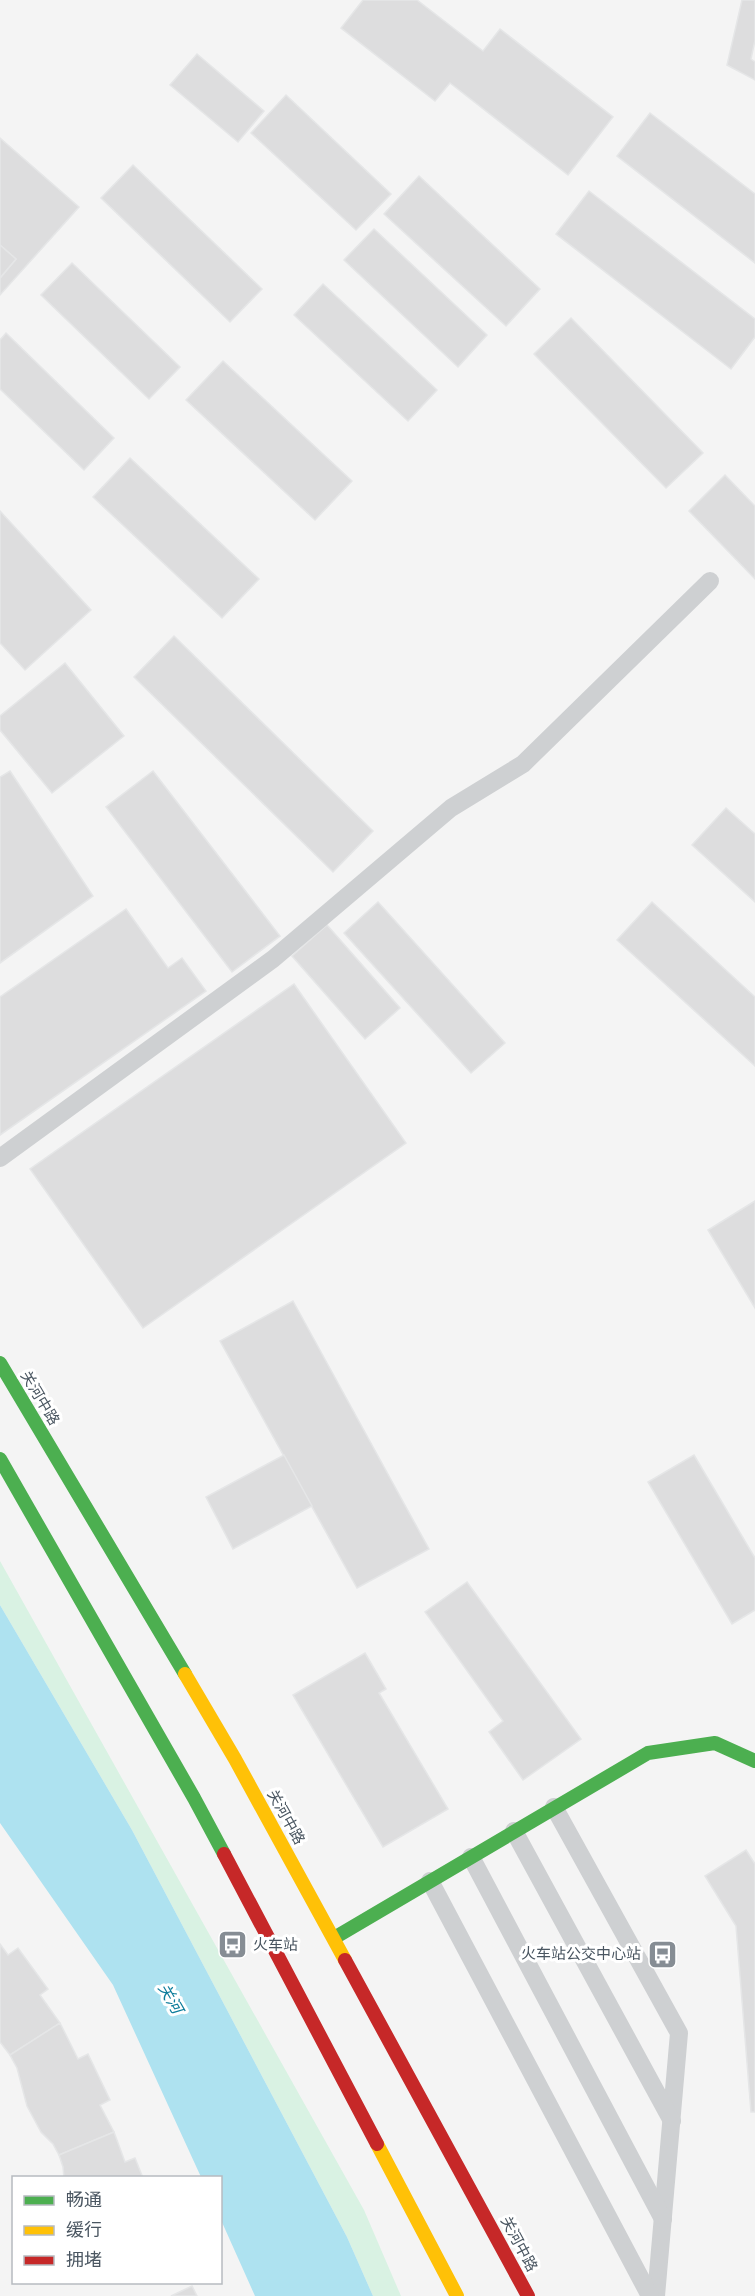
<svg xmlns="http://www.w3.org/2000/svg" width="755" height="2296" viewBox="0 0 755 2296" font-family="'Fira Sans Condensed','Noto Sans SC',sans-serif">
  <rect width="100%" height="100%" fill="#f4f4f4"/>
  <polygon fill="#d9f2e3" points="0,1561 364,2210 401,2296 373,2296 347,2237 132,1830 0,1605"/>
  <polygon fill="#aee2f0" points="0,1605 132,1830 347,2237 373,2296 255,2296 221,2220 220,2178 201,2177 113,1985 0,1823"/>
  <g fill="#ddddde" stroke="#e5e6e7" stroke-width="1.5">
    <polygon points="363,0 417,0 483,51 500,29 613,117 568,175 450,83 435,101 341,28"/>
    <polygon points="742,0 755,0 755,40 751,59 755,62 755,80 727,65"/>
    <polygon points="197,54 264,111 238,142 170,85"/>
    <polygon points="286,95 391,194 356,230 251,133"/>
    <polygon points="650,113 755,194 755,263 617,156"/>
    <polygon points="0,138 79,207 0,295 0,278 16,259 0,245"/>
    <polygon points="133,165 262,289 230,322 101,198"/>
    <polygon points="419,176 540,289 506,326 384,214"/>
    <polygon points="589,191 755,319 755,337 731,369 556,234"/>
    <polygon points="374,229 487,335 458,367 344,260"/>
    <polygon points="0,245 16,259 0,278"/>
    <polygon points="72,263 180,367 149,399 41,295"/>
    <polygon points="323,284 437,390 408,421 294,315"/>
    <polygon points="571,318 703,453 666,488 534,354"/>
    <polygon points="6,333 114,438 84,470 0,389 0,340"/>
    <polygon points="223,361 352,481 315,520 186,400"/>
    <polygon points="130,458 259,579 222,618 93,497"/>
    <polygon points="725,475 755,506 755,579 689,511"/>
    <polygon points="0,511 91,610 25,670 0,643"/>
    <polygon points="174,636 373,831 333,872 134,677"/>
    <polygon points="65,663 124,736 52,793 0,730 0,716"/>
    <polygon points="10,771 93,896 0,963 0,777"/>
    <polygon points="153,771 280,936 232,972 106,807"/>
    <polygon points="726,808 755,834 755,902 692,845"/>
    <polygon points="378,902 505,1043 471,1073 344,933"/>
    <polygon points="652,902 755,997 755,1066 617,940"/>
    <polygon points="126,909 168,968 182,958 206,991 0,1135 0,997"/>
    <polygon points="327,925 400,1008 365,1039 292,956"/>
    <polygon points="294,984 406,1143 143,1328 30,1169"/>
    <polygon points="755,1201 755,1308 708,1230"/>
    <polygon points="293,1301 429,1549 357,1588 220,1341"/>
    <polygon points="284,1455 312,1506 233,1549 206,1497"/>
    <polygon points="694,1455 755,1558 755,1610 732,1624 648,1482"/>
    <polygon points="467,1582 581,1739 523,1780 489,1732 503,1721 425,1612"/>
    <polygon points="365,1653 386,1689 379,1693 448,1809 383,1847 293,1695"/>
    <polygon points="746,1850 755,1864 755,2112 751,2112 736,1926 705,1876"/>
    <polygon points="0,1944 8,1955 18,1948 48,1989 40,1995 60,2023 10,2055 0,2042"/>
    <polygon points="60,2023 78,2059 88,2054 110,2100 100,2105 114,2132 59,2155 53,2144 41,2132 27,2106 17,2068 10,2055"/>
    <polygon points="114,2132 125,2162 135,2158 143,2178 64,2178 63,2167 59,2155"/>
    <polygon points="192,2286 197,2296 171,2296"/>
  </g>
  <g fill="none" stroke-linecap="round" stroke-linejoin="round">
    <g stroke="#ced0d2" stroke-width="18">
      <polyline points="0,1158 273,959 451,808 523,764 710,581"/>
      <polyline points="554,1807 679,2033 656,2296"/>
      <polyline points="514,1831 672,2121"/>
      <polyline points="471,1857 663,2219"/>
      <polyline points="430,1881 650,2296"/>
    </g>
    <g stroke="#4caf50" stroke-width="14">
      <polyline points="0,1363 185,1674"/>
      <polyline points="0,1459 194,1798 224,1854"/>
      <polyline points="334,1938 648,1753 715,1743 755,1761"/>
    </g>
    <g stroke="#ffc107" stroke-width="14">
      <polyline points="185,1674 235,1759 345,1960"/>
      <polyline points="377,2144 457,2296"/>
    </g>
    <g stroke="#c62828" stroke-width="14">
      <polyline points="224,1854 377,2144"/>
      <polyline points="345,1960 528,2296"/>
    </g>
  </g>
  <defs>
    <symbol id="bus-square" viewBox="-11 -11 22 22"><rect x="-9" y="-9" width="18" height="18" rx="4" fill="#868d94" stroke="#fff"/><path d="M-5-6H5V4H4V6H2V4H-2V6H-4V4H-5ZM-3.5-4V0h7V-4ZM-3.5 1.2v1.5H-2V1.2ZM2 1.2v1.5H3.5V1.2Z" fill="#fff"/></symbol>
  </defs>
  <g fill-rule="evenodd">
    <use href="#bus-square" x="216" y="1928" width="33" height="33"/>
    <use href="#bus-square" x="646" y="1938" width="33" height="33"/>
  </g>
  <g text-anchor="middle" stroke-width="6" stroke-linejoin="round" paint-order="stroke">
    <g font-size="15" fill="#4a5661" stroke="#fff">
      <text transform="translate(40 1398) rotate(59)" y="5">关河中路</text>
      <text transform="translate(286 1817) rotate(61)" y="5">关河中路</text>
      <text transform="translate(519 2244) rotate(62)" y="5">关河中路</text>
    </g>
    <g font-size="15" fill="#4a5661" stroke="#fff" text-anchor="start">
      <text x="253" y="1950">火车站</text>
      <text x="641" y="1959" text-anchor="end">火车站公交中心站</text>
    </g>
    <g font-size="16" font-style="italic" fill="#0c7c9b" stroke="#fff">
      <text transform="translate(171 1998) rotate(60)" y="6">关河</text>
    </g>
  </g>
  <rect x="12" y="2176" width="210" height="108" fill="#ffffff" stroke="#b7bbc0" stroke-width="1.5"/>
  <rect x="24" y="2196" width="30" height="9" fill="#4caf50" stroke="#b7bbc0" stroke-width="1.5"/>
  <text x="66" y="2206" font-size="18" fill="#4a5661">畅通</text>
  <rect x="24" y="2226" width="30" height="9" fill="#ffc107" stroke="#b7bbc0" stroke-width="1.5"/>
  <text x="66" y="2236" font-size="18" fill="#4a5661">缓行</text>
  <rect x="24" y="2256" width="30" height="9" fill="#c62828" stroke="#b7bbc0" stroke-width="1.5"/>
  <text x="66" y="2266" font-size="18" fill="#4a5661">拥堵</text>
</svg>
